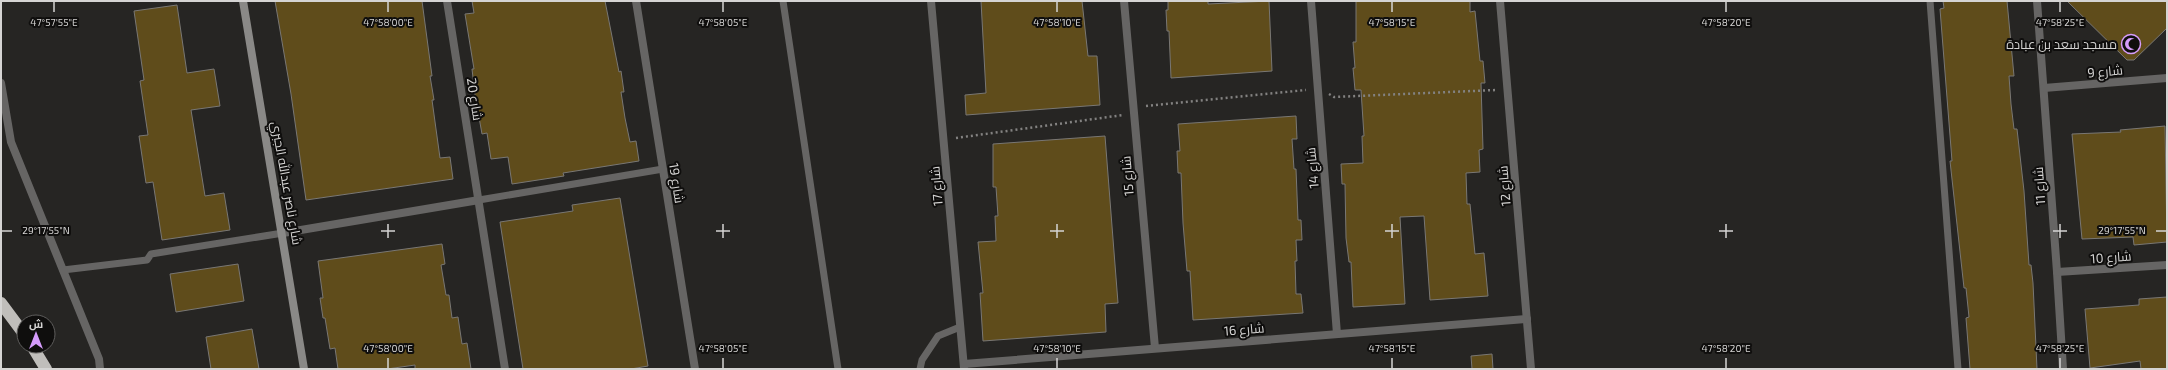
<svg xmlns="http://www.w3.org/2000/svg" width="2168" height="370" viewBox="0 0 2168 370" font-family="'Exo 2',Cairo,sans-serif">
  <rect width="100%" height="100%" fill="#262523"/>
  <g fill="#5f4c1b" stroke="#797774">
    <polygon points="275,1 422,1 432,76 430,76 434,100 432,100 440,158 450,157 453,179 306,200 291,94"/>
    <polygon points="472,1 605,1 619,72 621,71 624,92 621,92 625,118 630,142 636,141 639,161 563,173 564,176 512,184 508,157 491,159 487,133 482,134 475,95 472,69 474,69 465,14 474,13"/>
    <polygon points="981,1 1082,1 1088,56 1097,56 1100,105 966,115 965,95 986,93"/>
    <polygon points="1168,1 1208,1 1208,4 1269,1 1272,71 1171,78 1169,31 1167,31 1166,10 1168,10"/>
    <polygon points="1356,1 1470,1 1470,12 1475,11 1480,61 1483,61 1485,83 1481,83 1483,149 1479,150 1480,172 1466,173 1467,204 1470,204 1475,254 1484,253 1488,296 1430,300 1424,216 1400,217 1405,304 1353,307 1351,262 1349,262 1346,238 1345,184 1342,184 1341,164 1363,163 1362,136 1364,136 1361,90 1355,90 1353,68 1355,68 1353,42 1356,42"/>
    <polygon points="1943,1 2007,1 2014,76 2009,76 2011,104 2014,129 2017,129 2024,191 2029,265 2031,265 2033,283 2037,369 1970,369 1966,318 1969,317 1966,288 1964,288 1950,161 1952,161 1940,9 1944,8"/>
    <polygon points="2067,1 2167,1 2167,28 2134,60 2127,60"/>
    <polygon points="177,5 187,73 214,69 220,106 191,110 205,196 224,193 230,230 162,240 153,182 146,183 139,136 148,135 140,81 144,80 134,11"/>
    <polygon points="1296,116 1297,139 1292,139 1294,169 1296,169 1298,220 1301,220 1302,240 1296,240 1297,261 1295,261 1296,294 1301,294 1303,313 1193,320 1190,271 1187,271 1183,223 1181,173 1178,173 1177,151 1180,151 1178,124"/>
    <polygon points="2165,126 2167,242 2134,245 2133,237 2082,239 2072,134 2121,132 2120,130"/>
    <polygon points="1105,136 1118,303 1105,304 1106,332 983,341 980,293 983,293 978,242 996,241 995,216 998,216 996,187 993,187 993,144"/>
    <polygon points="620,198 648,366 631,369 523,369 500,222 573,211 572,205"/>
    <polygon points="442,244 445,264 441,265 446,295 449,295 452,318 458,317 462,344 467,343 471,369 415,369 415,365 387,369 338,369 335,348 330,349 325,318 323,318 320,298 323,298 318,261"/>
    <polygon points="238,264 244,301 176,312 170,274"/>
    <polygon points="2167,297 2167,369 2141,369 2140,361 2090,368 2085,309 2139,305 2139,299"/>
    <polygon points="252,329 259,369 211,369 206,337"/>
    <polygon points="1492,354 1493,369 1472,369 1471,356"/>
  </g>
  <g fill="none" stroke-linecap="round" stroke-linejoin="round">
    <g stroke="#838281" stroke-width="2.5" stroke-dasharray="2 3" stroke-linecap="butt">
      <polyline points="1329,94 1334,97 1496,90"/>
      <polyline points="1146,106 1306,90"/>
      <polyline points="956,138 1123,115"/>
    </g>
    <g stroke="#666564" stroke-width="7">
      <polyline points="783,1 838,369"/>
      <polyline points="1930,1 1958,369"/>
      <polyline points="479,200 663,169"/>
      <polyline points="63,270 147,260 151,254 283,233"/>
      <polyline points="920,369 922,360 938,336 960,327"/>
    </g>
    <g stroke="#666564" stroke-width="8">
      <polyline points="447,1 505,369"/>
      <polyline points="636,1 695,369"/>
      <polyline points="931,1 964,368"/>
      <polyline points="1124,1 1155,348"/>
      <polyline points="1311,1 1337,334"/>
      <polyline points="1500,1 1531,369"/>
      <polyline points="2037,1 2057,272 2063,369"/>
      <polyline points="1,83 11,142 99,359 100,369"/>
      <polyline points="2044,88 2167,78"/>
      <polyline points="283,233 479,200"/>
      <polyline points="2057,272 2167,265"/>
      <polyline points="964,364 1527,319"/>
    </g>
    <polyline stroke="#8a8987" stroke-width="8" points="243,1 304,369"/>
    <g stroke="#c0bebb" stroke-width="12">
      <polyline points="1,303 24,334"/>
      <polyline points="32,346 46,369"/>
    </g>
  </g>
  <path fill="none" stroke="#d5d4d3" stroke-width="1.5" d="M 54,2 L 54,12M 388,2 L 388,12M 723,2 L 723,12M 1057,2 L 1057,12M 1392,2 L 1392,12M 1726,2 L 1726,12M 2060,2 L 2060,12M 388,224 L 388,238M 723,224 L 723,238M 1057,224 L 1057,238M 1392,224 L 1392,238M 1726,224 L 1726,238M 2060,224 L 2060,238M 2,231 L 12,231M 381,231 L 395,231M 716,231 L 730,231M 1050,231 L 1064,231M 1385,231 L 1399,231M 1719,231 L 1733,231M 2053,231 L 2067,231M 2156,231 L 2166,231M 388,358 L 388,368M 723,358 L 723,368M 1057,358 L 1057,368M 1392,358 L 1392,368M 1726,358 L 1726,368M 2060,358 L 2060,368"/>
  <defs>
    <symbol id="mosque-ring" viewBox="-11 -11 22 22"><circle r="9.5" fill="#0f0e0d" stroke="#d59cfb" stroke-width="1.5"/><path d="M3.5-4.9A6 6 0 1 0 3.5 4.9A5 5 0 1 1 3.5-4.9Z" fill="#d59cfb"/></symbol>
  </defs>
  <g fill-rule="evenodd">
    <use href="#mosque-ring" x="2120" y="33" width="22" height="22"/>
  </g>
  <g text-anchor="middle" stroke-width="4" stroke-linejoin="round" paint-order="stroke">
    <g font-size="13" fill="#d5d4d3" stroke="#0f0e0d" text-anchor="end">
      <text x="2117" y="49">مسجد سعد بن عبادة</text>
    </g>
    <g font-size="13" fill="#d5d4d3" stroke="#0f0e0d">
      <text transform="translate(2105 71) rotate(-5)" y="5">شارع 9</text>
      <text transform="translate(475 99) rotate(81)" y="5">شارع 20</text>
      <text transform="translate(1312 168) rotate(-95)" y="5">شارع 14</text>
      <text transform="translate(1127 176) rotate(-95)" y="5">شارع 15</text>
      <text transform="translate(287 183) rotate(80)" y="5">شارع ناصر عبدالله الجبري</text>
      <text transform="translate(677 183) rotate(81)" y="5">شارع 19</text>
      <text transform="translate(936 186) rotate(-95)" y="5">شارع 17</text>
      <text transform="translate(1504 186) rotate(-95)" y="5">شارع 12</text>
      <text transform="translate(2039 186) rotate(-94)" y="5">شارع 11</text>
      <text transform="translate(2111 257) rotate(-4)" y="5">شارع 10</text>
      <text transform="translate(1244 329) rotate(-5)" y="5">شارع 16</text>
    </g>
  </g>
  <g font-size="10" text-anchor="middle" fill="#d5d4d3" stroke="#0f0e0d" stroke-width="4" stroke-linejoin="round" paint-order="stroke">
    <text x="54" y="26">47°57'55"E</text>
    <text x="388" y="26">47°58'00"E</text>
    <text x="723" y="26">47°58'05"E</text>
    <text x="1057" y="26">47°58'10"E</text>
    <text x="1392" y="26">47°58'15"E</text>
    <text x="1726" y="26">47°58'20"E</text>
    <text x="2060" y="26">47°58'25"E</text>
    <text x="46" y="234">29°17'55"N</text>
    <text x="2122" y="234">29°17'55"N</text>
    <text x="388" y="352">47°58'00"E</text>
    <text x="723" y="352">47°58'05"E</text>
    <text x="1057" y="352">47°58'10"E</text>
    <text x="1392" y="352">47°58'15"E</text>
    <text x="1726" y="352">47°58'20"E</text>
    <text x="2060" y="352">47°58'25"E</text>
  </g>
  <rect width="2168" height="370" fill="none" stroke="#d5d4d3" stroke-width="4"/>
  <g transform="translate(36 334)"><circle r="19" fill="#0f0e0d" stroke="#5e5d5c"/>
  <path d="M0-3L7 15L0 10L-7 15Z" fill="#d59cfb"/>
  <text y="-6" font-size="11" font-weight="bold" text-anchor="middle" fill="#d5d4d3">ش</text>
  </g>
</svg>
